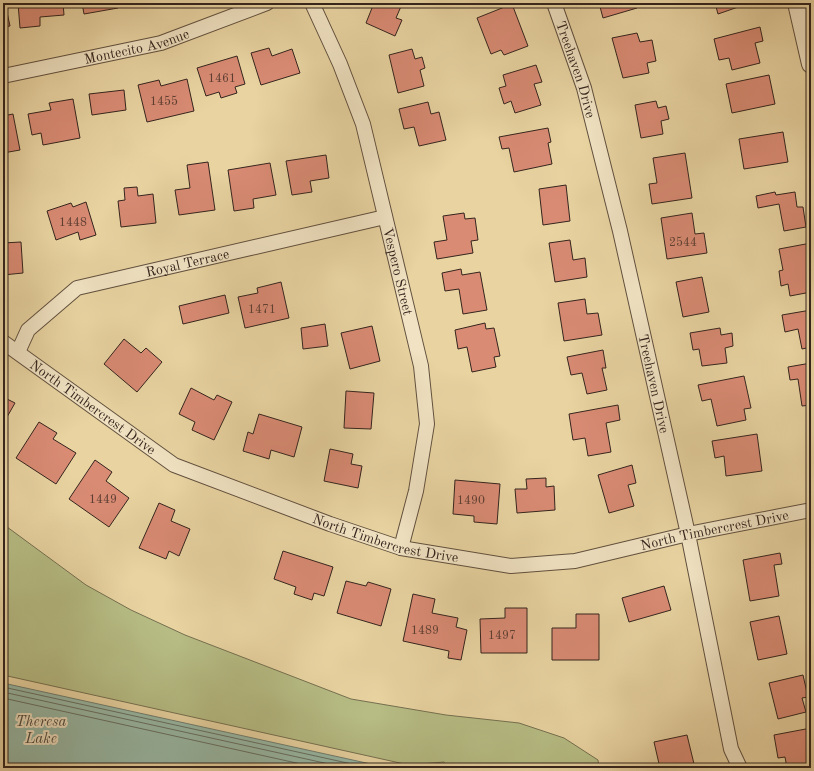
<svg xmlns="http://www.w3.org/2000/svg" width="814" height="771" viewBox="0 0 814 771" font-family="'Old Standard TT',serif">
  <rect width="100%" height="100%" fill="#e8d3a1"/>
  <filter id="stains"><feTurbulence type="fractalNoise" baseFrequency=".005" numOctaves="4"/><feColorMatrix values="0 0 0 0 .2 0 0 0 0 .09 0 0 0 0 .02 0 0 0 .5 -.17"/></filter>
  <radialGradient id="worn" r=".72"><stop offset=".6" stop-color="#630" stop-opacity="0"/><stop offset="1" stop-color="#630" stop-opacity=".3"/></radialGradient>
  <polygon fill="#b6bc84" stroke="#757050" points="3,524 86,585 131,610 185,635 351,699 446,715 519,723 564,738 598,760 599,768 447,768 444,762 409,765 3,675"/>
  <polygon fill="#97b8a5" stroke="#6f7d6f" points="3,683 389,768 3,768"/>
  <g fill="none" stroke-linecap="round" stroke-linejoin="round">
    <g stroke="#666e61" stroke-width="1">
      <polyline points="3,687 370,768"/>
      <polyline points="3,692 347,768"/>
      <polyline points="3,698 319,768"/>
    </g>
  </g>
  <g fill="#d98b74" stroke="#34241d">
    <polygon points="3,3 5,3 10,26 3,27"/>
    <polygon points="18,3 63,3 64,15 40,17 40,26 20,28"/>
    <polygon points="82,3 117,3 118,8 84,14"/>
    <polygon points="374,3 402,4 396,18 402,20 395,36 366,23"/>
    <polygon points="599,3 636,3 637,8 603,18"/>
    <polygon points="715,3 743,3 744,5 718,14"/>
    <polygon points="512,4 528,46 504,55 501,50 491,54 477,18"/>
    <polygon points="760,27 763,41 755,43 760,63 732,70 729,58 719,60 714,39"/>
    <polygon points="637,33 640,42 652,40 656,61 647,63 649,73 623,78 612,38"/>
    <polygon points="269,48 272,56 292,49 300,73 261,85 251,53"/>
    <polygon points="412,49 415,59 422,57 425,68 420,70 424,86 398,93 389,55"/>
    <polygon points="237,56 245,84 235,87 237,93 221,98 219,92 206,96 197,68"/>
    <polygon points="536,65 542,82 534,84 541,105 515,113 511,101 504,104 499,88 506,86 503,75"/>
    <polygon points="769,75 775,104 732,113 726,84"/>
    <polygon points="187,79 194,111 147,122 138,85 159,80 161,86"/>
    <polygon points="124,90 126,110 92,115 89,94"/>
    <polygon points="73,99 80,138 43,145 41,133 32,135 28,114 51,110 49,103"/>
    <polygon points="656,101 658,108 666,106 669,119 661,121 663,134 641,138 635,105"/>
    <polygon points="428,102 431,114 439,112 446,140 419,146 414,127 404,129 399,109"/>
    <polygon points="13,114 20,150 3,153 3,116"/>
    <polygon points="548,128 551,142 548,143 552,164 514,172 509,148 502,149 499,137"/>
    <polygon points="783,132 788,162 744,169 739,139"/>
    <polygon points="685,153 692,198 652,204 649,184 657,183 653,158"/>
    <polygon points="326,155 329,178 310,181 312,192 292,195 286,161"/>
    <polygon points="208,162 215,210 179,215 175,190 190,188 187,165"/>
    <polygon points="270,163 276,195 253,199 254,208 234,211 228,170"/>
    <polygon points="566,185 570,221 543,225 539,189"/>
    <polygon points="137,187 138,196 153,194 156,223 121,227 118,201 125,200 124,188"/>
    <polygon points="775,192 776,195 795,192 797,207 803,207 806,227 784,231 779,204 758,208 756,196"/>
    <polygon points="86,202 96,235 80,240 78,232 56,240 47,211 71,203 73,207"/>
    <polygon points="464,213 465,219 475,218 478,240 471,241 473,253 437,259 434,242 447,240 443,216"/>
    <polygon points="692,213 695,234 704,233 707,253 667,259 661,218"/>
    <polygon points="570,240 573,260 585,258 587,277 555,282 549,243"/>
    <polygon points="21,242 23,273 3,275 3,243"/>
    <polygon points="811,243 811,259 807,260 811,279 811,292 790,296 788,284 781,286 779,271 783,270 779,249"/>
    <polygon points="461,269 462,275 480,272 487,310 463,314 459,289 445,291 442,273"/>
    <polygon points="702,277 709,312 683,317 676,282"/>
    <polygon points="281,282 289,318 245,328 238,297 258,293 257,288"/>
    <polygon points="225,295 229,313 183,324 179,306"/>
    <polygon points="585,299 587,314 598,313 602,335 564,341 558,303"/>
    <polygon points="811,310 811,347 802,349 798,329 785,332 782,315"/>
    <polygon points="485,323 486,329 494,328 500,356 494,357 496,367 472,372 467,347 458,349 455,330"/>
    <polygon points="325,324 328,346 303,349 301,328"/>
    <polygon points="372,326 380,361 350,369 341,333"/>
    <polygon points="720,328 721,335 732,333 733,346 725,348 727,363 702,366 699,349 693,350 690,333"/>
    <polygon points="124,339 141,353 146,348 162,362 137,392 104,364"/>
    <polygon points="603,350 606,368 602,368 607,390 587,394 582,373 571,375 567,357"/>
    <polygon points="811,363 811,405 802,406 798,379 790,380 788,367"/>
    <polygon points="744,376 751,408 744,409 746,420 717,426 711,399 702,401 698,385"/>
    <polygon points="191,388 214,400 217,395 232,402 214,440 192,430 195,422 179,414"/>
    <polygon points="346,391 374,393 371,429 344,428"/>
    <polygon points="3,397 15,403 3,424"/>
    <polygon points="618,405 620,420 606,423 611,452 588,456 585,438 573,440 569,414"/>
    <polygon points="259,414 302,427 294,457 271,450 269,459 243,451 248,432 253,434"/>
    <polygon points="39,422 57,433 53,439 76,453 56,484 16,458"/>
    <polygon points="757,434 762,471 726,476 724,456 715,458 712,441"/>
    <polygon points="330,449 353,454 351,464 362,466 358,488 324,481"/>
    <polygon points="95,460 112,472 106,481 129,498 109,527 69,499"/>
    <polygon points="632,465 636,483 628,485 634,506 609,513 598,475"/>
    <polygon points="546,478 546,487 554,486 555,510 517,513 515,489 527,489 526,479"/>
    <polygon points="455,480 500,484 497,524 474,522 474,516 453,514"/>
    <polygon points="159,503 175,510 171,521 190,529 179,556 169,551 166,559 139,548"/>
    <polygon points="283,551 333,567 324,596 314,593 312,600 294,594 296,587 274,579"/>
    <polygon points="780,553 782,564 774,565 779,596 750,601 743,560"/>
    <polygon points="346,581 366,586 368,582 391,589 381,626 337,613"/>
    <polygon points="664,586 671,610 629,622 622,598"/>
    <polygon points="413,594 435,599 432,613 458,618 456,627 467,630 461,660 448,658 449,651 403,641"/>
    <polygon points="505,608 527,608 527,653 481,653 480,619 505,618"/>
    <polygon points="576,614 599,614 599,660 552,660 552,628 576,628"/>
    <polygon points="779,616 787,654 758,660 750,622"/>
    <polygon points="803,675 808,697 802,698 806,712 778,719 769,683"/>
    <polygon points="811,728 811,768 787,768 785,757 778,758 774,735"/>
    <polygon points="687,735 695,768 660,768 654,742"/>
  </g>
  <g fill="none" stroke-linecap="round" stroke-linejoin="round">
    <defs>
      <g id="minor">
        <path id="s1" d="M 312,3 L 340,64 L 363,124 L 421,366 L 427,424 L 416,491 L 401,548"/>
        <path id="s2" d="M 554,3 L 584,88 L 620,231 L 688,534 L 731,749 L 740,768"/>
        <path id="s3" d="M 3,76 L 161,43 L 267,3"/>
        <path id="s4" d="M 3,342 L 174,465 L 330,524 L 401,548 L 511,566 L 575,561 L 688,534 L 811,510"/>
        <path id="s5" d="M 18,352 L 28,330 L 77,288 L 385,217"/>
      </g>
      <polyline id="tertiary" points="797,3 811,64"/>
    </defs>
    <use href="#minor" stroke="#61503e" stroke-width="16"/>
    <use href="#tertiary" stroke="#61503e" stroke-width="20"/>
    <use href="#minor" stroke="#f0e2c2" stroke-width="14"/>
    <use href="#tertiary" stroke="#f0e2c2" stroke-width="18"/>
  </g>
  <g text-anchor="middle" stroke-width="4" stroke-linejoin="round" paint-order="stroke">
    <g font-size="12" fill="#5d3e33">
      <text x="222" y="82">1461</text>
      <text x="164" y="105">1455</text>
      <text x="73" y="226">1448</text>
      <text x="683" y="246">2544</text>
      <text x="262" y="313">1471</text>
      <text x="103" y="503">1449</text>
      <text x="471" y="504">1490</text>
      <text x="425" y="634">1489</text>
      <text x="502" y="639">1497</text>
    </g>
    <g font-size="14" fill="#34241d" stroke="#f0e2c2">
      <text dy="5" stroke="none"><textPath href="#s3" startOffset="137">Montecito Avenue</textPath></text>
      <text dy="5" stroke="none"><textPath href="#s2" startOffset="70">Treehaven Drive</textPath></text>
      <text dy="5" stroke="none"><textPath href="#s5" startOffset="202">Royal Terrace</textPath></text>
      <text dy="5" stroke="none"><textPath href="#s1" startOffset="283">Vespero Street</textPath></text>
      <text dy="5" stroke="none"><textPath href="#s2" startOffset="394">Treehaven Drive</textPath></text>
      <text dy="5" stroke="none"><textPath href="#s4" startOffset="111">North Timbercrest Drive</textPath></text>
      <text dy="5" stroke="none"><textPath href="#s4" startOffset="771">North Timbercrest Drive</textPath></text>
      <text dy="5" stroke="none"><textPath href="#s4" startOffset="435">North Timbercrest Drive</textPath></text>
    </g>
    <g font-size="15" font-style="italic" fill="#4d493f" stroke="#f0e2c2">
      <text x="41" y="726">Theresa<tspan x="41" dy="17">Lake</tspan></text>
    </g>
  </g>
  <rect width="814" height="771" fill="none" stroke="#e8d3a1" stroke-width="16"/>
  <rect x="4" y="4" width="806" height="763" fill="none" stroke="#34241d" stroke-width="2"/>
  <rect x="8" y="8" width="798" height="755" fill="none" stroke="#34241d"/>
  <rect width="100%" height="100%" filter="url(#stains)"/>
  <rect width="100%" height="100%" fill="url(#worn)"/>
</svg>
